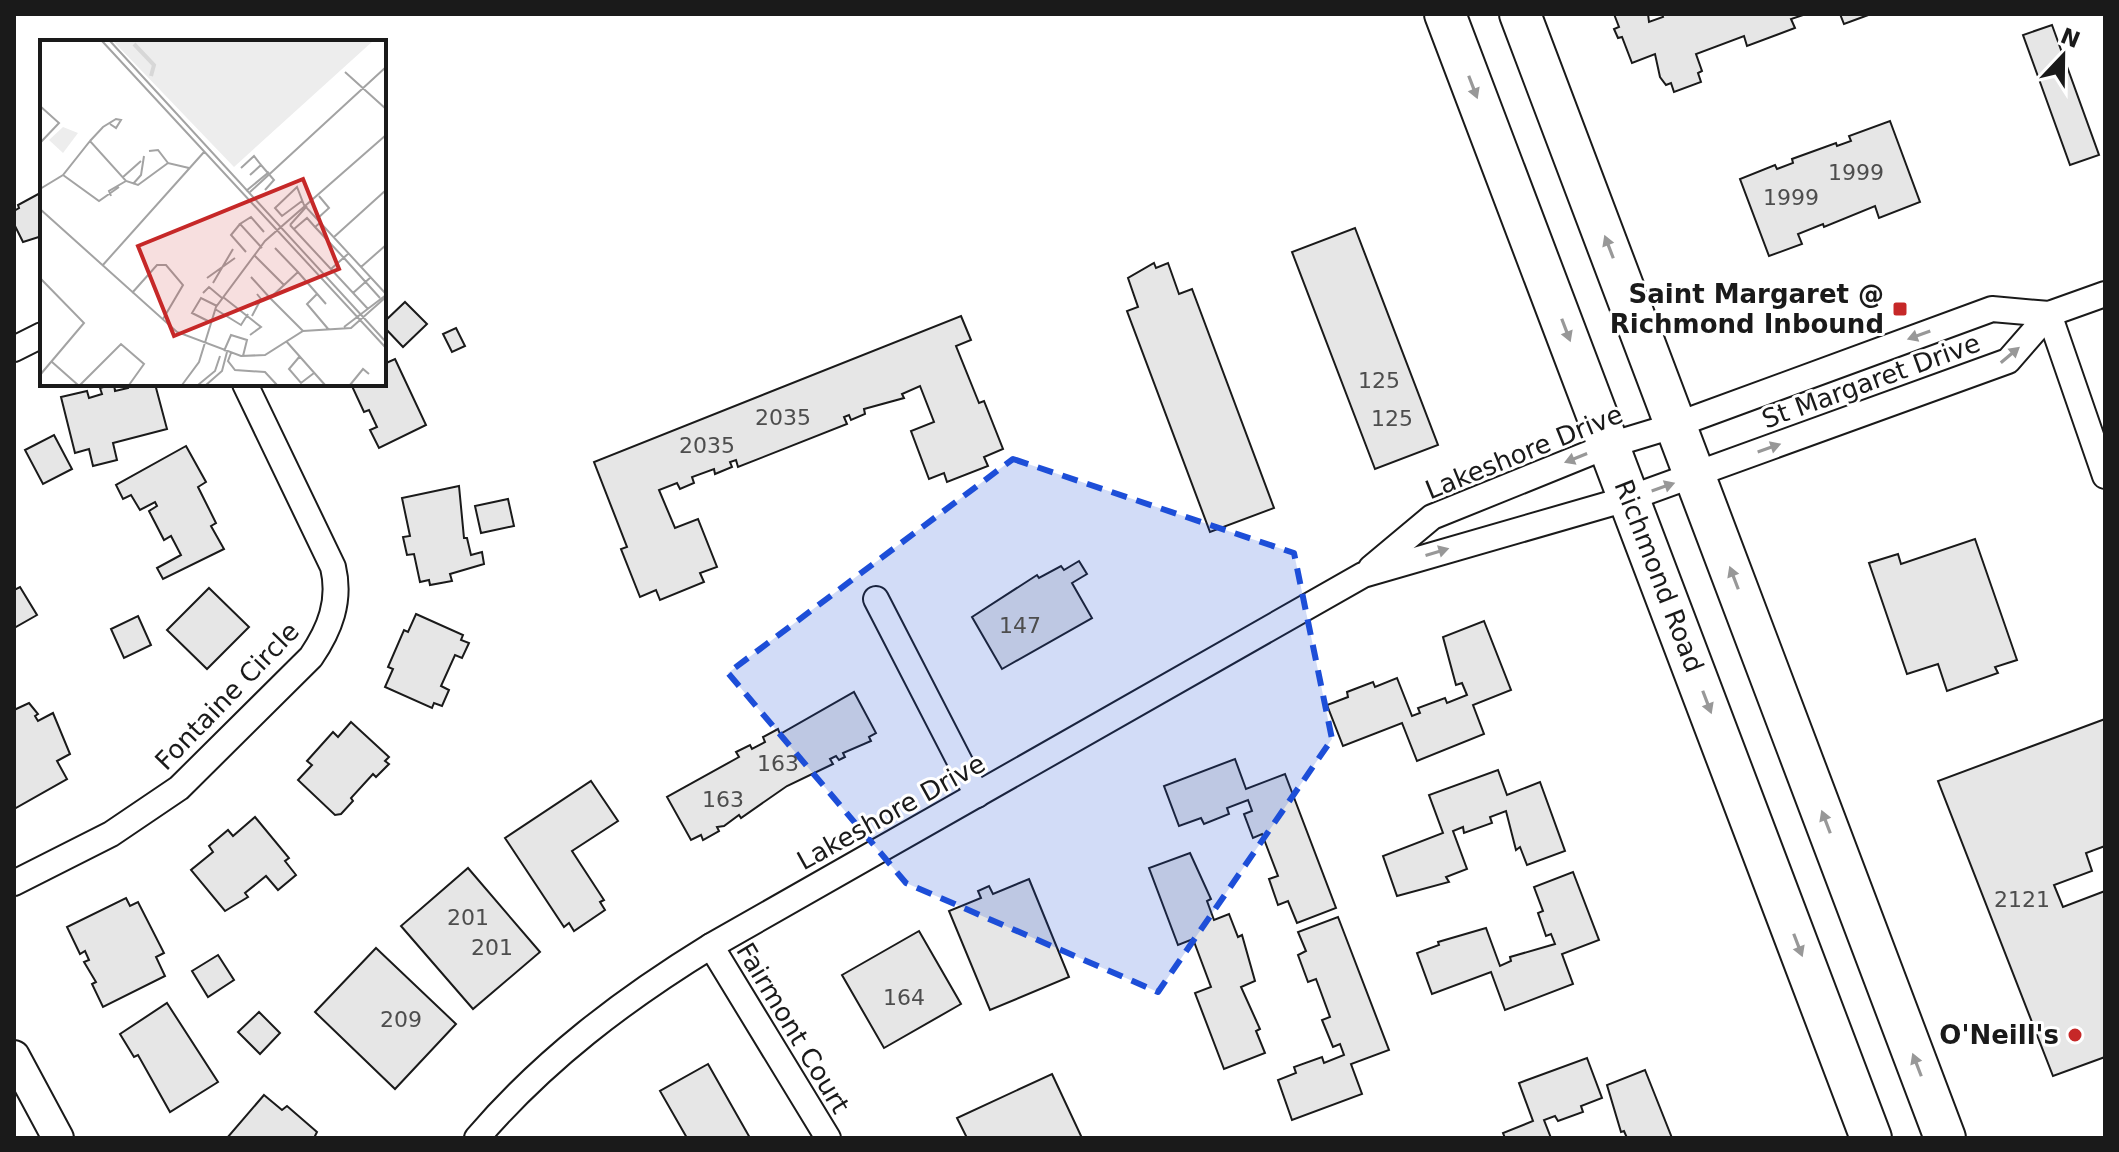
<svg xmlns="http://www.w3.org/2000/svg" width="2119" height="1152" viewBox="0 0 2119 1152" font-family="'DejaVu Sans',sans-serif">
  <rect width="100%" height="100%" fill="#fff"/>
  <g fill="#e6e6e6" stroke="#1a1a1a" stroke-width="2">
    <polygon points="1614,14 1648,14 1649,22 1663,17 1662,14 1806,14 1791,19 1795,28 1747,46 1744,36 1696,54 1702,71 1698,73 1701,82 1674,92 1671,83 1666,85 1660,77 1655,54 1632,63 1622,37 1618,38 1614,29 1619,27"/>
    <polygon points="1840,14 1871,14 1844,24"/>
    <polygon points="2052,25 2099,155 2070,165 2023,35"/>
    <polygon points="1890,121 1920,202 1879,218 1875,206 1824,227 1823,224 1798,234 1802,244 1769,256 1740,179 1775,165 1777,169 1793,163 1792,159 1836,143 1837,146 1851,141 1849,136"/>
    <polygon points="42,192 42,236 23,242 14,224 14,211 19,208 18,205"/>
    <polygon points="1355,228 1438,445 1375,469 1292,252"/>
    <polygon points="1154,263 1156,268 1168,263 1179,294 1192,289 1274,508 1210,532 1127,311 1138,307 1128,278"/>
    <polygon points="405,302 427,324 403,347 384,327 384,322"/>
    <polygon points="961,316 971,340 956,346 979,403 984,401 1003,449 984,457 988,466 947,482 944,473 929,479 911,431 934,422 920,386 902,394 904,398 864,409 865,414 851,420 849,415 844,417 847,424 738,467 736,460 730,462 732,467 715,474 714,469 692,477 694,483 680,489 677,483 659,490 675,528 698,519 717,567 700,573 704,582 660,600 656,590 640,597 621,549 627,547 594,462"/>
    <polygon points="456,328 465,346 452,352 443,334"/>
    <polygon points="395,359 426,425 379,448 370,430 377,427 369,410 364,412 351,384 384,384 384,364"/>
    <polygon points="114,384 115,391 128,388 127,384 155,384 167,429 113,443 117,460 93,466 89,449 75,453 61,397 87,391 89,398 102,394 100,388"/>
    <polygon points="54,435 72,469 43,484 25,450"/>
    <polygon points="186,446 206,482 198,487 216,523 211,526 224,549 163,579 157,568 181,555 171,536 164,540 149,511 157,506 155,502 140,510 131,495 123,499 116,485"/>
    <polygon points="459,486 464,538 467,538 471,555 482,552 484,564 450,574 452,581 430,585 429,580 420,582 414,554 407,555 403,537 410,536 402,498"/>
    <polygon points="508,499 514,526 481,533 475,506"/>
    <polygon points="1975,539 2017,660 1995,667 1998,673 1947,691 1938,664 1907,674 1869,563 1898,554 1901,564"/>
    <polygon points="1079,561 1087,574 1072,583 1092,618 1002,669 972,617 1037,575 1039,578 1061,566 1064,570"/>
    <polygon points="20,587 37,615 14,628 14,590"/>
    <polygon points="209,588 249,627 207,669 167,630"/>
    <polygon points="416,614 463,635 461,640 469,643 462,658 455,655 441,686 449,690 442,706 434,703 432,708 385,687 393,669 388,667 404,630 408,632"/>
    <polygon points="138,616 151,645 124,658 111,629"/>
    <polygon points="1484,621 1511,690 1473,705 1484,734 1417,761 1402,723 1343,746 1327,705 1348,697 1347,692 1373,682 1375,687 1397,678 1412,716 1420,713 1418,708 1445,698 1447,703 1467,695 1462,683 1456,685 1443,637"/>
    <polygon points="854,692 876,733 869,737 871,741 843,753 845,757 839,760 836,756 830,759 833,764 787,786 741,818 739,815 724,826 717,827 719,831 703,840 701,835 691,840 667,797 739,757 736,752 750,745 752,749 765,742 763,737 778,729 780,734"/>
    <polygon points="29,703 38,714 35,716 38,721 53,713 70,754 57,761 67,779 14,809 14,710"/>
    <polygon points="2105,719 2105,846 2086,853 2092,871 2054,885 2063,907 2105,891 2105,1057 2053,1076 1938,781"/>
    <polygon points="351,722 389,757 385,761 389,764 376,777 373,774 351,798 353,801 341,814 335,815 298,780 312,765 307,761 333,732 338,737"/>
    <polygon points="1235,759 1246,789 1285,774 1336,908 1297,923 1288,901 1278,905 1269,879 1278,876 1262,834 1253,838 1244,814 1252,811 1248,800 1227,808 1229,814 1204,824 1201,818 1179,826 1164,786"/>
    <polygon points="1498,770 1507,795 1540,782 1565,851 1527,865 1520,847 1516,850 1506,811 1490,817 1492,823 1464,833 1463,827 1453,831 1467,869 1446,877 1449,882 1397,896 1383,856 1443,833 1429,795"/>
    <polygon points="591,781 618,821 572,851 604,900 600,902 605,910 574,931 569,923 564,927 505,838"/>
    <polygon points="255,817 289,858 285,861 296,875 278,890 266,876 245,893 248,897 225,911 191,870 213,852 209,846 228,830 233,836"/>
    <polygon points="1190,853 1211,899 1207,901 1214,920 1229,914 1238,937 1242,935 1255,981 1241,987 1260,1029 1256,1031 1265,1053 1224,1069 1195,993 1211,987 1193,939 1178,945 1149,868"/>
    <polygon points="468,868 540,952 473,1009 401,926"/>
    <polygon points="1573,872 1599,940 1562,954 1573,984 1505,1010 1491,972 1432,994 1417,953 1439,945 1438,942 1486,928 1500,966 1511,961 1510,957 1555,944 1551,934 1546,936 1538,913 1543,911 1534,887"/>
    <polygon points="1029,879 1069,977 990,1010 949,911 981,898 978,891 989,886 993,894"/>
    <polygon points="126,898 130,906 138,902 164,953 156,957 165,976 103,1007 92,984 96,982 84,962 89,960 85,951 80,954 67,927"/>
    <polygon points="1338,917 1389,1050 1351,1064 1362,1094 1292,1120 1278,1080 1296,1073 1294,1067 1322,1057 1324,1063 1344,1055 1340,1044 1333,1047 1322,1020 1330,1017 1316,979 1308,982 1298,955 1306,951 1298,932"/>
    <polygon points="919,931 961,1004 884,1048 842,975"/>
    <polygon points="376,948 456,1024 395,1089 315,1012"/>
    <polygon points="218,955 234,980 208,997 192,971"/>
    <polygon points="167,1003 218,1082 170,1112 138,1055 134,1057 120,1034"/>
    <polygon points="259,1012 280,1033 260,1054 238,1032"/>
    <polygon points="1587,1058 1602,1098 1581,1106 1583,1112 1558,1121 1555,1116 1544,1120 1551,1138 1505,1138 1503,1133 1533,1121 1519,1083"/>
    <polygon points="708,1064 750,1138 687,1138 660,1091"/>
    <polygon points="1645,1070 1672,1138 1627,1138 1624,1131 1621,1132 1607,1085"/>
    <polygon points="1052,1074 1082,1138 967,1138 957,1118"/>
    <polygon points="264,1095 282,1110 287,1106 317,1132 314,1138 227,1138"/>
  </g>
  <g fill="none" stroke-linecap="round" stroke-linejoin="round">
    <defs>
      <g id="minor">
        <polyline points="2049,314 2105,476"/>
        <polyline points="14,349 42,335"/>
        <polyline points="1371,568 1432,517 1610,445 1676,425 1992,309 2049,314 2105,294"/>
        <polyline points="876,599 977,795"/>
        <path d="M 14,883 L 111,834 L 179,788 L 311,657 C 330,629 341,601 333,567 L 245,384"/>
        <polyline points="711,946 828,1138"/>
        <path d="M 477,1138 C 544,1060 623,1000 711,946 L 1363,575 L 1630,498 L 2008,361 L 2049,314"/>
      </g>
      <polyline id="tertiary" points="14,1056 58,1138"/>
      <g id="primary">
        <polyline points="1445,14 1871,1138"/>
        <polyline points="1520,14 1945,1138"/>
      </g>
    </defs>
    <use href="#minor" stroke="#1a1a1a" stroke-width="28"/>
    <use href="#tertiary" stroke="#1a1a1a" stroke-width="34"/>
    <use href="#primary" stroke="#1a1a1a" stroke-width="44"/>
    <use href="#minor" stroke="#fff" stroke-width="24"/>
    <use href="#tertiary" stroke="#fff" stroke-width="30"/>
    <use href="#primary" stroke="#fff" stroke-width="40"/>
  </g>
  <defs><path id="oneway-solid" d="M-6-.8H1V-3.2L6.5 0L1 3.2V.8H-6Z" transform="scale(2)"/></defs>
  <g fill="#989898">
    <use href="#oneway-solid" transform="translate(1473 87) rotate(69)"/>
    <use href="#oneway-solid" transform="translate(1609 247) rotate(-111)"/>
    <use href="#oneway-solid" transform="translate(1566 330) rotate(69)"/>
    <use href="#oneway-solid" transform="translate(1919 335) rotate(160)"/>
    <use href="#oneway-solid" transform="translate(2010 355) rotate(-40)"/>
    <use href="#oneway-solid" transform="translate(1769 448) rotate(-19)"/>
    <use href="#oneway-solid" transform="translate(1576 458) rotate(158)"/>
    <use href="#oneway-solid" transform="translate(1663 487) rotate(-19)"/>
    <use href="#oneway-solid" transform="translate(1437 552) rotate(-17)"/>
    <use href="#oneway-solid" transform="translate(1734 578) rotate(-111)"/>
    <use href="#oneway-solid" transform="translate(1707 702) rotate(69)"/>
    <use href="#oneway-solid" transform="translate(1826 822) rotate(-111)"/>
    <use href="#oneway-solid" transform="translate(1798 945) rotate(69)"/>
    <use href="#oneway-solid" transform="translate(1917 1065) rotate(-111)"/>
  </g>
  <path fill="#1d4ed8" fill-opacity="0.2" stroke="#1d4ed8" stroke-width="6" stroke-dasharray="16 10" stroke-linejoin="round" d="M 1013,459 L 1294,553 L 1332,739 L 1158,992 L 906,883 L 728,673 Z"/>
  <g fill="#c62828" stroke="#fff" stroke-width="3">
    <rect x="1892" y="301" width="16" height="16" rx="4"/>
    <circle cx="2075" cy="1035" r="8"/>
  </g>
  <g text-anchor="middle" stroke-width="6" stroke-linejoin="round" paint-order="stroke">
    <g font-size="22" fill="#4d4d4d">
      <text x="1856" y="180">1999</text>
      <text x="1791" y="205">1999</text>
      <text x="1379" y="388">125</text>
      <text x="783" y="425">2035</text>
      <text x="1392" y="426">125</text>
      <text x="707" y="453">2035</text>
      <text x="1020" y="633">147</text>
      <text x="778" y="771">163</text>
      <text x="723" y="807">163</text>
      <text x="2022" y="907">2121</text>
      <text x="468" y="925">201</text>
      <text x="492" y="955">201</text>
      <text x="904" y="1005">164</text>
      <text x="401" y="1027">209</text>
    </g>
    <g font-size="26" font-weight="bold" fill="#1a1a1a" stroke="#fff" text-anchor="end">
      <text x="1884" y="303">Saint Margaret @<tspan x="1884" dy="30">Richmond Inbound</tspan></text>
      <text x="2059" y="1044">O'Neill's</text>
    </g>
    <g font-size="26" fill="#1a1a1a" stroke="#fff">
      <text transform="translate(1871 381) rotate(-20)" y="9">St Margaret Drive</text>
      <text transform="translate(1524 452) rotate(-22)" y="9">Lakeshore Drive</text>
      <text transform="translate(1659 576) rotate(69)" y="9">Richmond Road</text>
      <text transform="translate(227 696) rotate(-46)" y="9">Fontaine Circle</text>
      <text transform="translate(891 812) rotate(-29)" y="9">Lakeshore Drive</text>
      <text transform="translate(793 1028) rotate(59)" y="9">Fairmont Court</text>
    </g>
  </g>
  <g transform="translate(40 40)">
    <rect width="346" height="346" fill="#fff"/>
    <path d="M 73,1 L 333,1 L 194,127 ZM 23,87 L 38,93 L 23,113 L 9,100 Z" fill="#ededed"/>
    <path fill="none" stroke="#d7d7d7" stroke-width="4" d="M 94,4 L 114,25 L 111,36"/>
    <path fill="none" stroke="#a3a3a3" stroke-width="2" d="M 62,1 L 346,308M 70,1 L 346,302M 305,32 L 346,69M 0,66 L 19,83 L 0,103M 50,101 L 63,87 L 76,79 L 81,80 L 76,88 L 70,84M 109,111 L 118,110 L 128,123M 201,128 L 214,116 L 221,125M 23,135 L 59,161 L 79,147M 210,135 L 221,125 L 234,140 L 225,150M 83,137 L 101,121M 93,144 L 101,135 L 104,116M 0,149 L 23,135 L 50,101 L 86,141 L 98,145 L 128,123 L 149,128M 206,151 L 229,132M 210,152 L 346,27M 71,156 L 69,151 L 86,141M 262,161 L 242,176 L 235,168 L 257,147 L 264,165 L 346,254M 0,169 L 137,292 L 201,316 L 225,315 L 263,291 L 311,288 L 346,257M 278,178 L 289,168 L 279,156M 281,182 L 275,187 L 304,218M 200,184 L 191,195 L 206,212M 250,185 L 328,269M 250,185 L 267,166M 254,189 L 267,178 L 275,187M 294,197 L 346,150M 222,208 L 200,184 L 211,177 L 224,192M 215,216 L 244,245 L 258,232 L 235,208M 304,218 L 340,258M 62,226 L 164,112M 321,227 L 346,205M 291,229 L 309,213M 258,232 L 286,264M 211,237 L 230,258 L 244,245M 0,238 L 44,283 L 0,335M 167,238 L 195,218M 173,243 L 193,209M 92,253 L 117,225 L 126,225 L 143,245 L 123,279M 163,253 L 169,247 L 182,258M 313,253 L 331,237M 277,254 L 267,264 L 289,290M 183,257 L 221,287 L 210,295M 230,258 L 263,291M 175,269 L 201,285 L 208,274M 212,276 L 221,259 L 217,254M 170,282 L 152,273 L 161,258 L 177,266M 304,287 L 346,255M 246,301 L 285,345M 184,311 L 191,295 L 207,300 L 203,316M 191,313 L 188,321 L 195,330 L 225,332 L 237,345M 260,316 L 249,329 L 261,343 L 274,333M 12,322 L 38,345M 40,345 L 81,304 L 104,324 L 89,345M 142,345 L 159,322 L 176,267 L 225,201 L 346,95M 158,345 L 175,331 L 180,316M 166,345 L 182,331 L 187,312M 310,345 L 323,329 L 329,334"/>
    <path fill="#c62828" fill-opacity="0.15" stroke="#c62828" stroke-width="4" d="M 263,139 L 299,229 L 134,296 L 98,206 Z"/>
    <rect width="346" height="346" fill="none" stroke="#1a1a1a" stroke-width="4"/>
  </g>
  <rect width="2119" height="1152" fill="none" stroke="#1a1a1a" stroke-width="32"/>
  <g transform="translate(2063 56) rotate(22)" stroke="#ffffff" stroke-width="6" paint-order="stroke">
  <path d="M0-6L14 30L0 20L-14 30Z" fill="#1a1a1a"/>
  <text y="-12" font-size="22" font-weight="bold" text-anchor="middle" fill="#1a1a1a">N</text>
  </g>
</svg>
